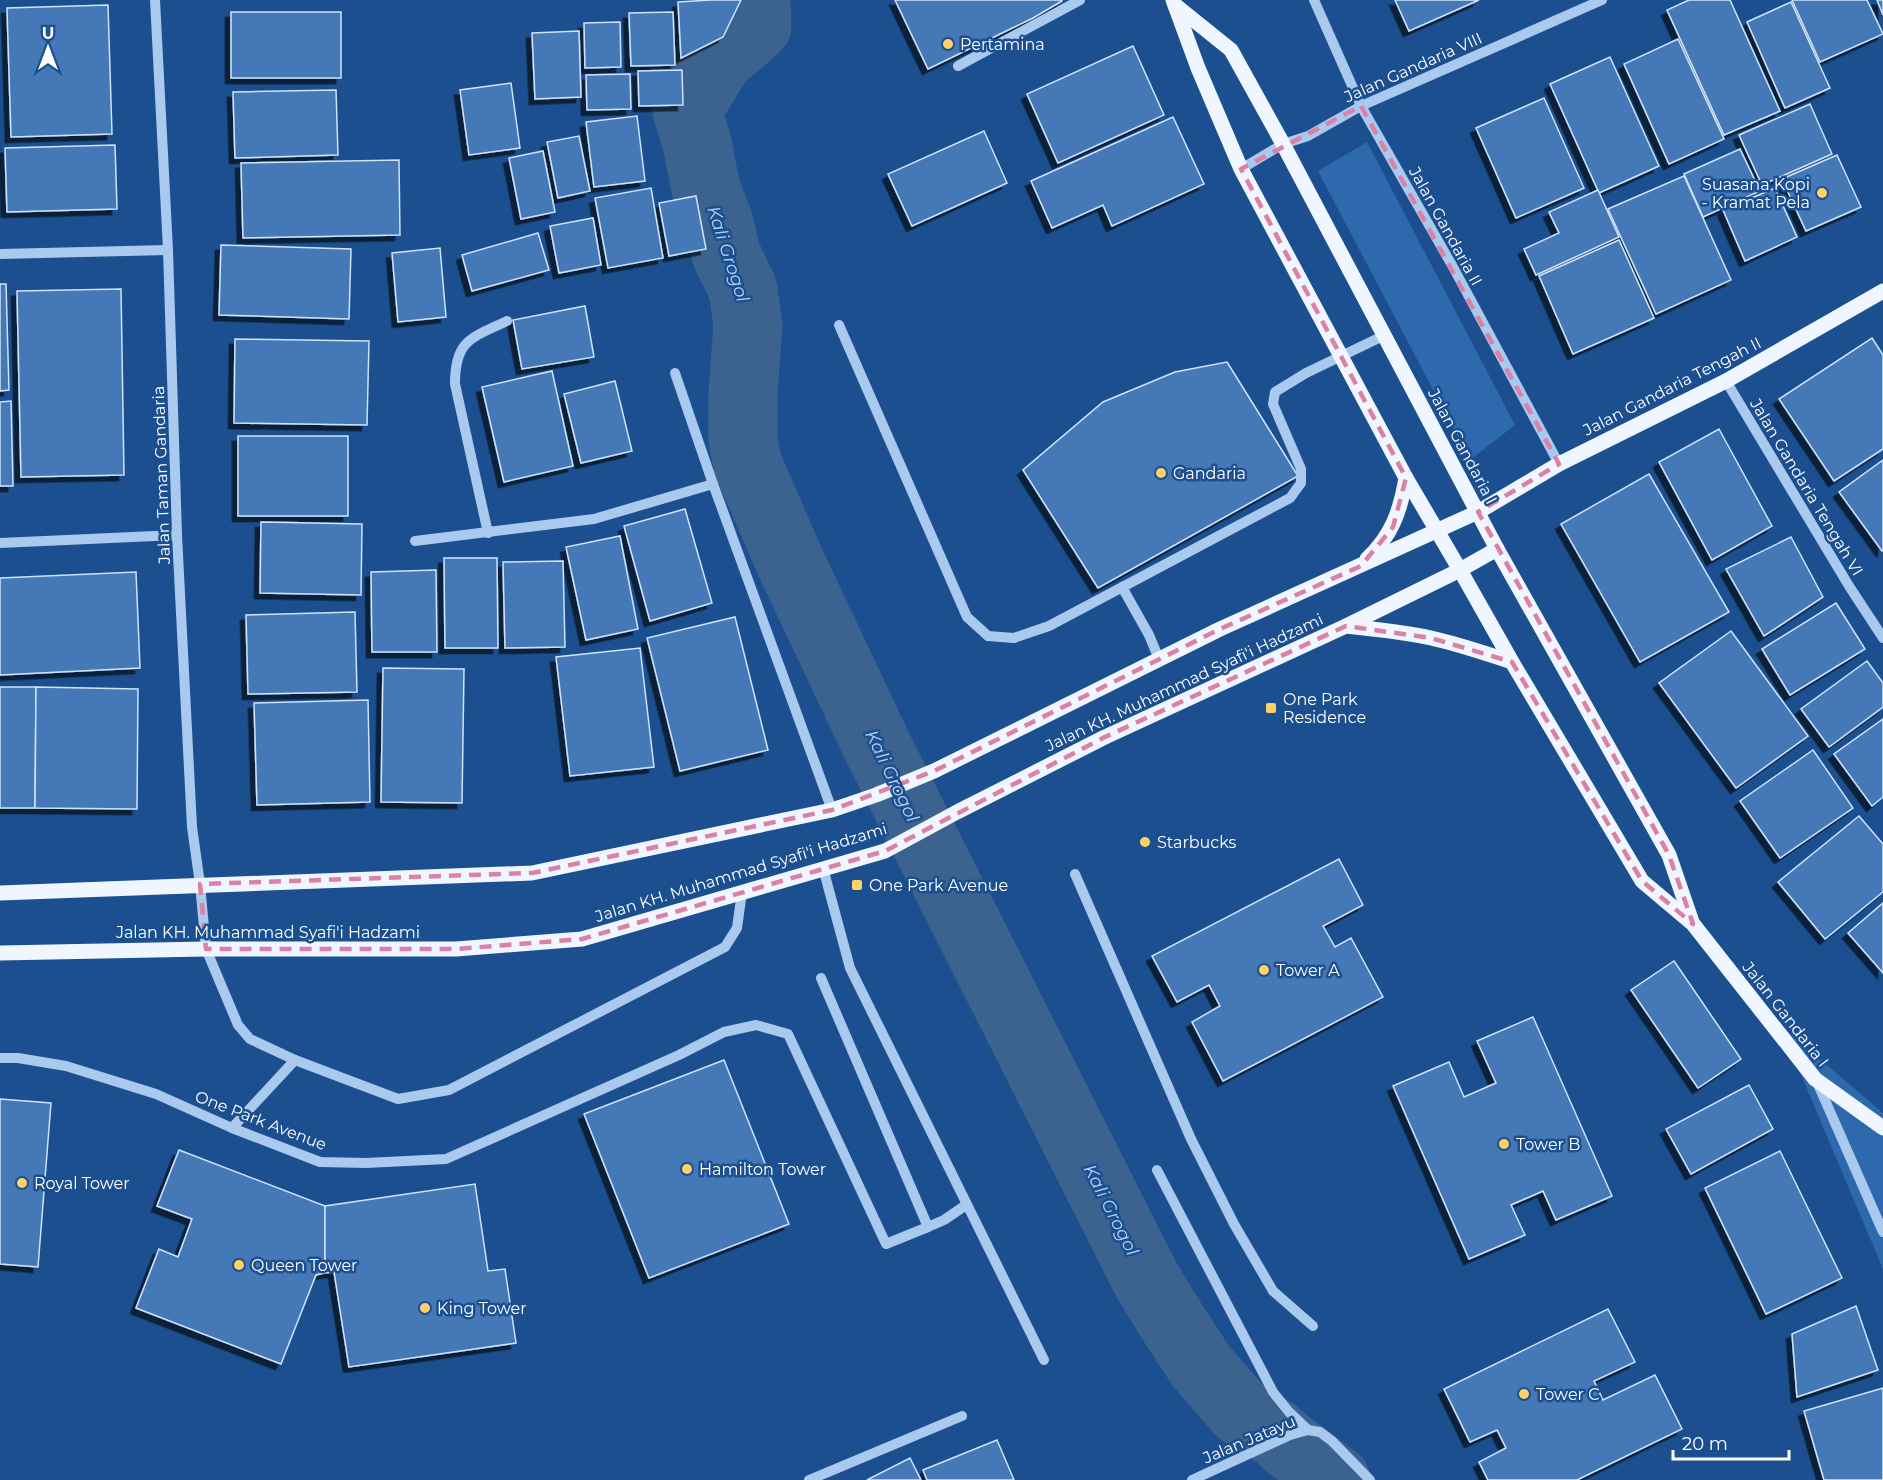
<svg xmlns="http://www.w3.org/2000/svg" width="1883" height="1480" viewBox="0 0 1883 1480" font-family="Montserrat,sans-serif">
  <defs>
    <filter id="shadow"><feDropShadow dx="-5.5" dy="5.5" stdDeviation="0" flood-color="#0009"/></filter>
  </defs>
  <rect width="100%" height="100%" fill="#1b4f8f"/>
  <g fill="#2e69ad">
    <polygon points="1367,142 1515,425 1470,460 1318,171"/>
    <polygon points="1780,1025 1883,1113 1883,1269"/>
  </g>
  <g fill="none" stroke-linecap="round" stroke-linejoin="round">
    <polyline stroke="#3c6290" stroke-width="69" points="756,0 757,26 736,45 720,57 687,111 697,143 706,189 719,223 726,254 743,289 748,325 743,392 743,440 748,465 791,564 878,748 1146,1279 1171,1320 1201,1366 1240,1411 1274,1432 1289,1445 1336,1480"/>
  </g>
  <g fill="#4478b7" stroke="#cfe3fa" stroke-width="1.5" filter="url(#shadow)">
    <polygon points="711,0 741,0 723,37 681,58 678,2"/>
    <polygon points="895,0 1062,0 1062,1 1033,18 928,69"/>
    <polygon points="1395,0 1479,0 1409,31"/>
    <polygon points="1689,0 1730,0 1780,111 1724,135 1667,10"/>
    <polygon points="1792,0 1867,0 1883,34 1820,62"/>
    <polygon points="1877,0 1883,0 1883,15"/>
    <polygon points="1791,2 1830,88 1785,108 1747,22"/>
    <polygon points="108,5 112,134 11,137 7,8"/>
    <rect x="231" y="12" width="110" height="66"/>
    <polygon points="673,12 675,65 631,66 629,13"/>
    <polygon points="620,22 621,67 585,68 584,23"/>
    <polygon points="579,31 581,97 535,99 532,33"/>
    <polygon points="1678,39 1724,139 1669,164 1624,64"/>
    <polygon points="1133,46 1164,115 1058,163 1027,94"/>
    <polygon points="1610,57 1659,166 1599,193 1550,84"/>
    <polygon points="682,70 683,105 639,106 638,71"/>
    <polygon points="630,74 631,109 587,110 586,75"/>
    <polygon points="511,83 520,148 469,155 460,90"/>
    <polygon points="336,90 338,155 235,158 233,92"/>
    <polygon points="1544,98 1584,188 1516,218 1476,128"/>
    <polygon points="1810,104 1832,154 1762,185 1739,135"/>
    <polygon points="637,116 645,181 594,187 586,122"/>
    <polygon points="1173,117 1204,184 1112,226 1103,205 1052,228 1031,181"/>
    <polygon points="984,131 1007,183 912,226 888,174"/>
    <polygon points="579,136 590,191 558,198 547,142"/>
    <polygon points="115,145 117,209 7,212 5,148"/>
    <polygon points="1740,149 1760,191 1703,217 1684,174"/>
    <polygon points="543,151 555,212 521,219 509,158"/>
    <polygon points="1837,155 1861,207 1806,231 1782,179"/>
    <polygon points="399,160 400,235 243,238 241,163"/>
    <polygon points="1684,176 1731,280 1656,314 1608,209"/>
    <polygon points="651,188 663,258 608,268 595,198"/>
    <polygon points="1775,188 1797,237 1745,261 1723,210"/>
    <polygon points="1598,190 1619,237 1536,275 1524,249 1559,233 1549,212"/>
    <polygon points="696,196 706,249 669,256 659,203"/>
    <polygon points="593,218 601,265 559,273 550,226"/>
    <polygon points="538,233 549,270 472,291 462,255"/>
    <polygon points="1619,240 1654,318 1573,354 1539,276"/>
    <polygon points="221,245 351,249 349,319 219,315"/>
    <polygon points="440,248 446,317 398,322 392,253"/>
    <polygon points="0,284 6,284 9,390 0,391"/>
    <polygon points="121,289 124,475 21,477 17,291"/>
    <polygon points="585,306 594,357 522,369 513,320"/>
    <polygon points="1872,338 1883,355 1883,449 1834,481 1779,399"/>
    <polygon points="235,339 369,341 367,425 234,423"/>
    <polygon points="1227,362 1298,476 1098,588 1023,470 1103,402 1175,372"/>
    <polygon points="552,371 573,466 504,482 482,387"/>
    <polygon points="615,381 632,451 581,463 564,394"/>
    <polygon points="11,401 13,486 0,486 0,402"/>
    <polygon points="1719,429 1772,526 1712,560 1659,462"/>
    <rect x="238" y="436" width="110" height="80"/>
    <polygon points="1883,460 1883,550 1882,551 1839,492"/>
    <polygon points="1649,474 1729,612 1640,662 1561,524"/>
    <polygon points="685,509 712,603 650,621 624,526"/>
    <polygon points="261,522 362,524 361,595 260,593"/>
    <polygon points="620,536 638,629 586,640 566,547"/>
    <polygon points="1791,537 1823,597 1764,636 1726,569"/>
    <polygon points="444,558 497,558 498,648 445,648"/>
    <polygon points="563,561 565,647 505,648 503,562"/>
    <polygon points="436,570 437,652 372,652 371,572"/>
    <polygon points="136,572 140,668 0,675 0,578"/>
    <polygon points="1836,603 1865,649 1790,695 1762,649"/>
    <polygon points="355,612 357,692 248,694 246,615"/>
    <polygon points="735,617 768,750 680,771 647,638"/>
    <polygon points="1731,631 1808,736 1736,788 1659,683"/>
    <polygon points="640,648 654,767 570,776 556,657"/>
    <polygon points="1867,661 1883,683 1883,707 1829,747 1801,709"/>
    <polygon points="383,668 464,669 462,803 381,802"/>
    <polygon points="0,687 36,687 35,808 0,808"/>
    <polygon points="36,687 138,689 137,809 35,808"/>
    <polygon points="368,700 370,802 257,805 254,703"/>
    <polygon points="1883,719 1883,797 1872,806 1834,754"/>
    <polygon points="1813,750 1853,808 1780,858 1740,801"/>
    <polygon points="1859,816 1883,844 1883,892 1825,939 1778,882"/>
    <polygon points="1339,859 1363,905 1323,926 1335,947 1351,938 1383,997 1223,1081 1192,1022 1220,1006 1209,985 1177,1002 1152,956"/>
    <polygon points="1883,903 1883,973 1848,933"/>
    <polygon points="1674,961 1741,1059 1698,1088 1631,990"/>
    <polygon points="1533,1017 1612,1196 1556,1220 1543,1191 1511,1205 1525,1235 1469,1259 1393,1086 1449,1062 1464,1097 1496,1083 1477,1041"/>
    <polygon points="724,1060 789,1224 649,1278 584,1114"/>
    <polygon points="1749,1085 1773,1129 1691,1174 1666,1129"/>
    <polygon points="0,1099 51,1103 38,1267 0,1264"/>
    <polygon points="179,1150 325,1206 325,1273 316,1275 281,1364 136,1308 159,1249 178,1257 192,1219 157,1206"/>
    <polygon points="1780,1151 1842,1278 1766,1314 1705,1188"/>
    <polygon points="475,1184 488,1271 505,1269 516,1343 349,1367 334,1272 325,1273 325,1206"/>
    <polygon points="1856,1306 1878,1370 1797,1397 1792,1334"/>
    <polygon points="1608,1309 1635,1362 1594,1381 1603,1400 1655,1375 1682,1429 1577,1480 1488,1480 1479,1462 1506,1448 1497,1430 1470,1442 1444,1389"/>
    <polygon points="1883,1388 1883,1480 1824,1480 1804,1411"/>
    <polygon points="997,1440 1014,1480 927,1480 923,1470"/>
    <polygon points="910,1458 921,1480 867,1480"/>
  </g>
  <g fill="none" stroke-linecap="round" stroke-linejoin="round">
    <g stroke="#a9c9ee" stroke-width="10">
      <polyline points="155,0 168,250 177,535 192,827 200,884 206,949 238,1025 250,1039 295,1060 398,1099 449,1090 725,947 737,928 742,892"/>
      <polyline points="1314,0 1361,106 1453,267 1559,464"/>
      <polyline points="958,66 1080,0"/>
      <polyline points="1241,169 1283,144 1308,136 1361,106 1602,0"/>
      <polyline points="0,254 168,250"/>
      <polyline points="839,325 967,617 988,636 1014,638 1049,626 1290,498 1301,483 1301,469 1273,404 1275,392 1306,373 1383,336"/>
      <polyline points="675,373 713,484"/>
      <polyline points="1726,381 1849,586 1883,638"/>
      <path d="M 488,533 L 455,384 C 455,340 471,338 507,321"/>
      <polyline points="415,541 594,519 713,484 832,810"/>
      <polyline points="0,543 177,535"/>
      <polyline points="1122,587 1149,635 1159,659"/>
      <polyline points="823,868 850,968 1044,1360"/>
      <polyline points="1075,874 1191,1139 1234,1224 1273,1291 1313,1326"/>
      <polyline points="821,978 928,1227 944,1220 966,1205"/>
      <polyline points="0,1058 18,1058 66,1066 156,1094 232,1128 320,1162 366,1163 446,1159 679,1055 724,1032 756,1025 788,1034 886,1244 928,1227"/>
      <polyline points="1817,1082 1883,1232"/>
      <polyline points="232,1128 295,1060"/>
      <polyline points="1157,1170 1273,1392 1289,1412 1308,1430"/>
      <polyline points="809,1480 962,1416"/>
      <polyline points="1192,1480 1290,1435 1308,1430 1320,1432 1332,1441 1370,1480"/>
    </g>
    <g stroke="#f0f6ff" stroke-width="15">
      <polyline points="1173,0 1198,68 1241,169 1406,478 1460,570 1512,662 1642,881 1693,924 1815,1079 1883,1128"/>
      <polyline points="1175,5 1231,50 1283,144 1497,549 1669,855 1692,922"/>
      <path d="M 1367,559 C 1392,535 1400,512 1406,478"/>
      <path d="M 1346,626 C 1375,629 1403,632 1431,638 C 1458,644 1485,653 1512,662"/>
      <polyline points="0,893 532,873 832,810 876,795 934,771 1220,629 1478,512 1559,464 1726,381 1883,291"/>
      <polyline points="0,953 206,949 456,949 582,939 885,851 957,812 1105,737 1346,626 1460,570 1497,549"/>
    </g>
  </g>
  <path fill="none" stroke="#dd80a5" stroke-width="4.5" stroke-dasharray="12 8" stroke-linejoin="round" d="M 1361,106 L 1559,464 L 1478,512 L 1669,855 L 1693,924 L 1642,881 L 1512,662 L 1431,638 L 1346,626 L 1105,737 L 885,851 L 582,939 L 456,949 L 206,949 L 200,884 L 532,873 L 832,810 L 934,771 L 1220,629 L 1361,566 L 1393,527 L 1406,478 L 1241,169 Z"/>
  <g fill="#ffd166" stroke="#1b4f8f" stroke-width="2">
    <circle cx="948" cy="44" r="6"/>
    <circle cx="1822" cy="193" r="6"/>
    <circle cx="1161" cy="473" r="6"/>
    <rect x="1265" y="702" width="12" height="12" rx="3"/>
    <circle cx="1145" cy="842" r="6"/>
    <rect x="851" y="879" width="12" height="12" rx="3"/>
    <circle cx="1264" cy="970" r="6"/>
    <circle cx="1504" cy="1144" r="6"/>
    <circle cx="687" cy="1169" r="6"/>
    <circle cx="22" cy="1183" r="6"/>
    <circle cx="239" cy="1265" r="6"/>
    <circle cx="425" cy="1308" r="6"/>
    <circle cx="1524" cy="1394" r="6"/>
  </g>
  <g text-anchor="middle" stroke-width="5" stroke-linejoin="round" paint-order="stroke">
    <g font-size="16" fill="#fff" stroke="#1b4f8f" text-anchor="start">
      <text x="960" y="50">Pertamina</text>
      <text x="1810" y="190" text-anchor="end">Suasana Kopi<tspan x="1810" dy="18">- Kramat Pela</tspan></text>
      <text x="1173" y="479">Gandaria</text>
      <text x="1283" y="705">One Park<tspan x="1283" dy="18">Residence</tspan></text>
      <text x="1157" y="848">Starbucks</text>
      <text x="869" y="891">One Park Avenue</text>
      <text x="1276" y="976">Tower A</text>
      <text x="1516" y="1150">Tower B</text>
      <text x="699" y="1175">Hamilton Tower</text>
      <text x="34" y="1189">Royal Tower</text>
      <text x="251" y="1271">Queen Tower</text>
      <text x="437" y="1314">King Tower</text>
      <text x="1536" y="1400">Tower C</text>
    </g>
    <g font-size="16" fill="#fff" stroke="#1b4f8f">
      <text transform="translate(1413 67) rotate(-24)" y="6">Jalan Gandaria VIII</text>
      <text transform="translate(1446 226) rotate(61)" y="6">Jalan Gandaria II</text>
      <text transform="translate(1672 386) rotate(-27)" y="6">Jalan Gandaria Tengah II</text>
      <text transform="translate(1463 446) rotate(62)" y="6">Jalan Gandaria I</text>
      <text transform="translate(161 475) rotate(-92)" y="6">Jalan Taman Gandaria</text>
      <text transform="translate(1807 487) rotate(59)" y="6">Jalan Gandaria Tengah VI</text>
      <text transform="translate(1184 682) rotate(-25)" y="6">Jalan KH. Muhammad Syafi'i Hadzami</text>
      <text transform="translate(741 872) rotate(-17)" y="6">Jalan KH. Muhammad Syafi'i Hadzami</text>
      <text x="268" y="938">Jalan KH. Muhammad Syafi'i Hadzami</text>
      <text transform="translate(1786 1014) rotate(52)" y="6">Jalan Gandaria I</text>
      <text transform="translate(261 1120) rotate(21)" y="6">One Park Avenue</text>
      <text transform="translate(1249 1439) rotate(-23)" y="6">Jalan Jatayu</text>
    </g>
    <g font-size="18" font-style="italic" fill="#b5d3f5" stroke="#1b4f8f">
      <text transform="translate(728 254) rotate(72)" y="6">Kali Grogol</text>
      <text transform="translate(892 776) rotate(64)" y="6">Kali Grogol</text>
      <text transform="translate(1111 1210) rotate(63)" y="6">Kali Grogol</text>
    </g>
  </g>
  <g transform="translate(48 48)" stroke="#1b4f8f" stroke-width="4.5" paint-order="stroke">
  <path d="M0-4.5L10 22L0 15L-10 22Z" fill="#ffffff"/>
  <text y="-9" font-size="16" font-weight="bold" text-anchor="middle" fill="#ffffff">U</text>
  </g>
  <path d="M1673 1450v9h116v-9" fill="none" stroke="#ffffff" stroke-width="3"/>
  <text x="1682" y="1450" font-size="18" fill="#ffffff" stroke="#1b4f8f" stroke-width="4.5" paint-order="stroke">20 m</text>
</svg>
